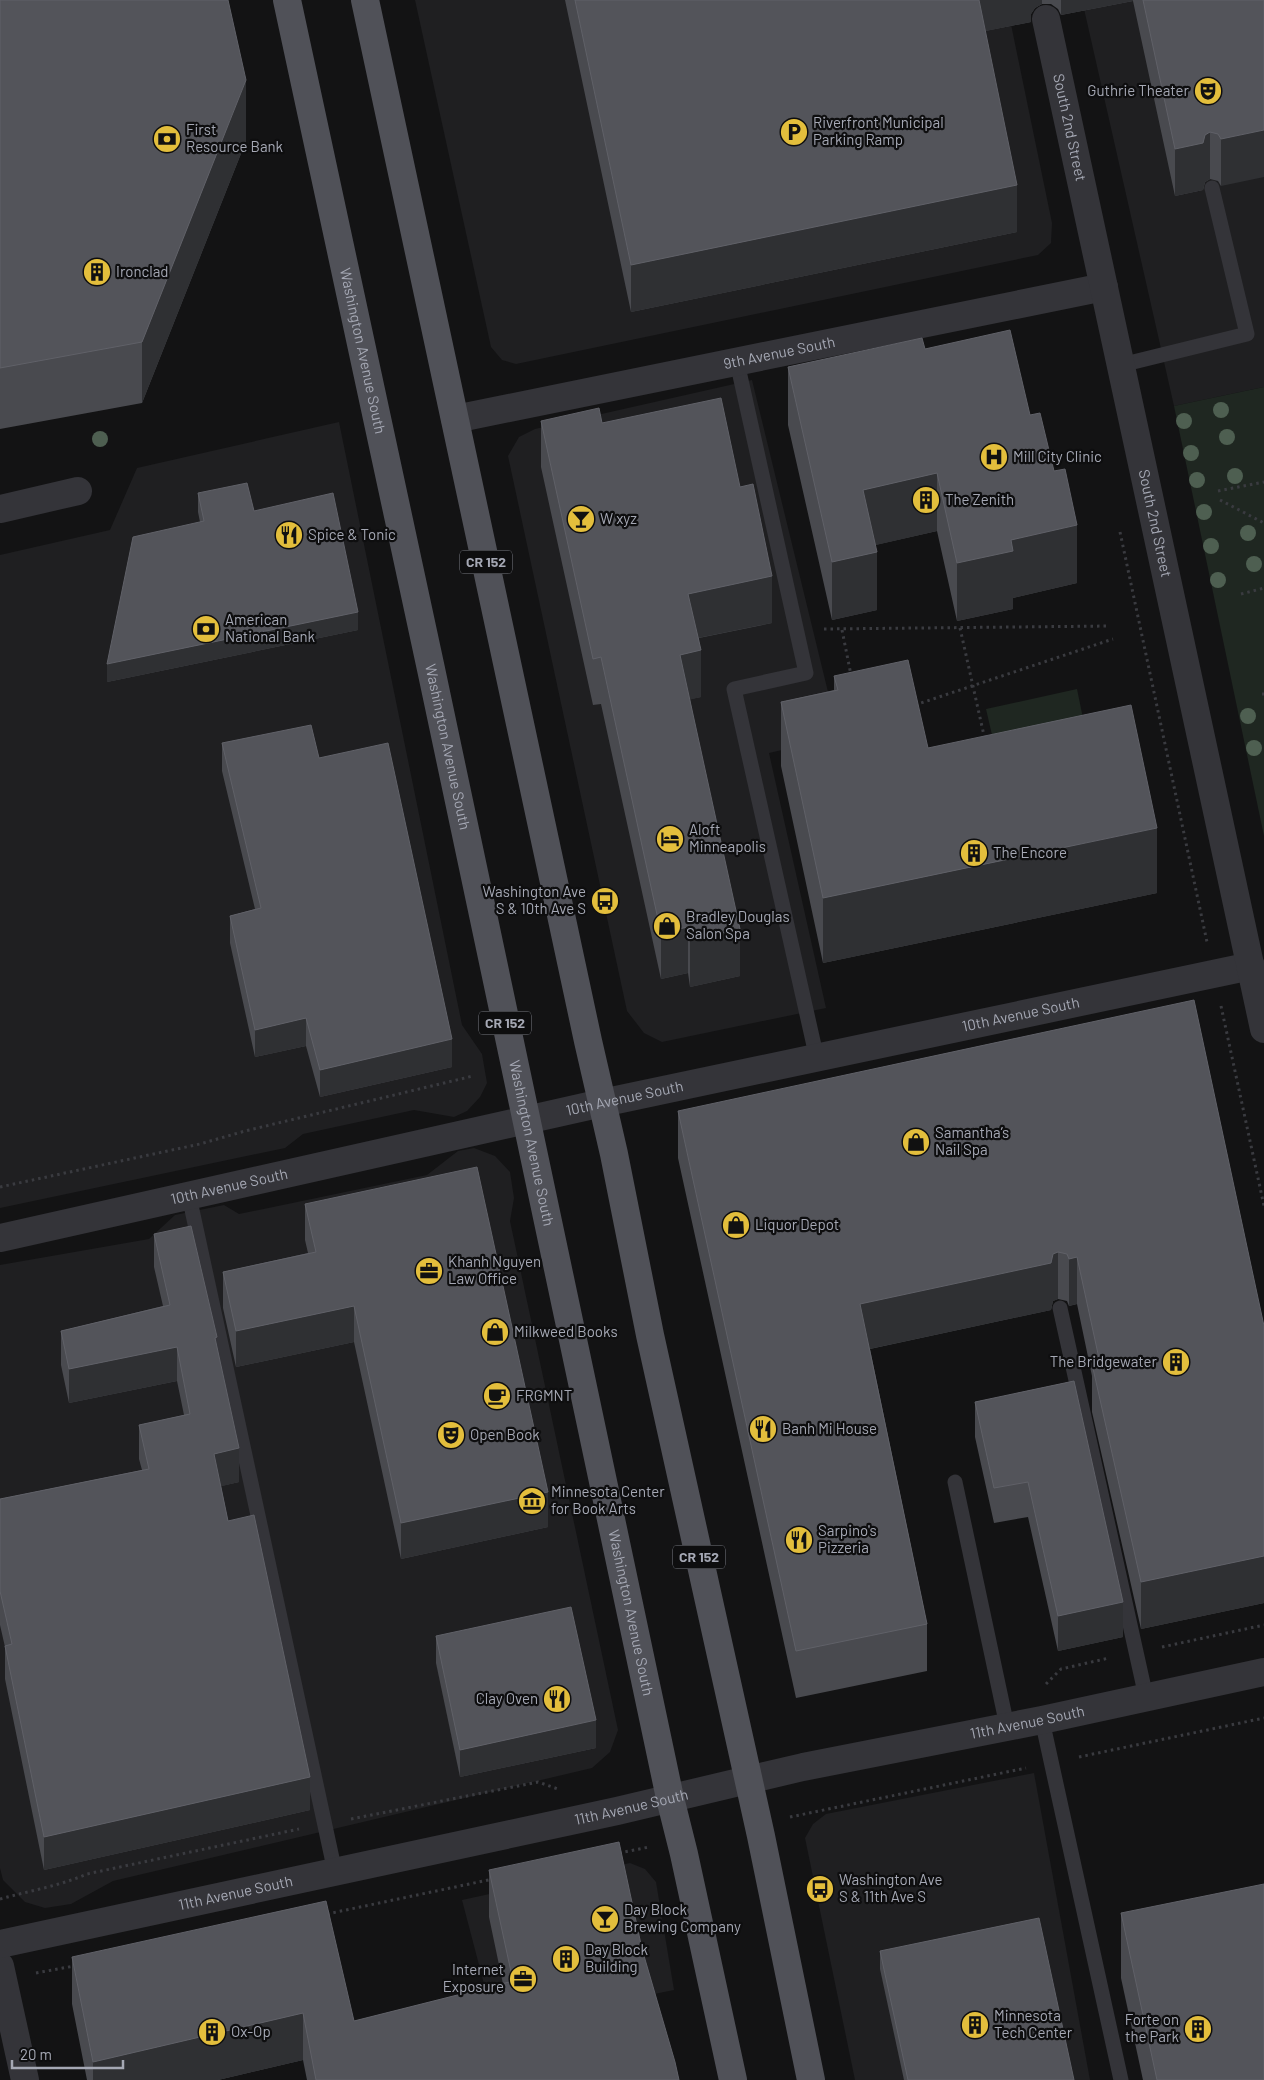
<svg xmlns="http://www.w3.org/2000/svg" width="1264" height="2080" viewBox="0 0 1264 2080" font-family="Barlow,sans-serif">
  <rect width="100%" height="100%" fill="#131314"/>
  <g fill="#1f1f21">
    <polygon points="415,0 1006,0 1052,223 1051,243 1038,255 516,364 502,360 491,347"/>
    <polygon points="1082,0 1264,0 1264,387 1174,406"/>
    <polygon points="752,380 839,737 769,753 826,1008 662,1042 644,1033 627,1011 508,456 519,437 535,429"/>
    <polygon points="339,422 462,1025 482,1054 487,1083 480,1097 467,1111 454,1117 414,1110 303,1134 285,1148 0,1208 0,555 110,530 137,468"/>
    <polygon points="474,1148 495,1156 510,1172 514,1198 510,1221 618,1730 610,1752 592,1768 113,1881 71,1904 45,1908 25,1902 3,1880 0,1868 0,1265 149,1239 175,1215 224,1205 239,1214 427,1175 458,1151"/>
    <polygon points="1034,1773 1090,2080 855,2080 805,1838 813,1824 826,1814"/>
    <polygon points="630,1863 645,1869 656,1882 674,1990 495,2026 462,1900"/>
  </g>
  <g fill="#1f2721">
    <polygon points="1264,387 1264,836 1174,406"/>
    <polygon points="1077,689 1085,728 995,748 986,709"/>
  </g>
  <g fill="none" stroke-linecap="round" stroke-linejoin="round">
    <g stroke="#3a3b40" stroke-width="3" stroke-dasharray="2.5 4" stroke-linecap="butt">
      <polyline points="1218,491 1264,482"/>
      <polyline points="1220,500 1264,523"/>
      <polyline points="1120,532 1207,942"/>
      <polyline points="1241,594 1264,588"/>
      <polyline points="960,628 985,740"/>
      <polyline points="824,629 1110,626"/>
      <polyline points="842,630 851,675"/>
      <polyline points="1262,694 1264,694"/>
      <polyline points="915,705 1113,639"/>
      <polyline points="1221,1006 1264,1206"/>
      <polyline points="0,1187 200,1144 245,1131 473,1076"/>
      <polyline points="1162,1647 1264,1625"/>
      <polyline points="1046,1684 1061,1669 1109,1658"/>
      <polyline points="1079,1757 1264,1718"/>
      <polyline points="790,1817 1026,1768"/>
      <polyline points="351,1819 538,1782 558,1789"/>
      <polyline points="619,1853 649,1847"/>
      <path d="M 0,1899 C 29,1891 59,1886 87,1874 L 299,1829"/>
      <polyline points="327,1914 493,1879"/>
      <polyline points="36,1973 74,1966"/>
    </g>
    <g stroke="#343439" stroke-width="15">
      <polyline points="737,362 806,673 734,689 817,1059"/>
      <polyline points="1121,365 1247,334 1212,188"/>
      <polyline points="189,1196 335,1872"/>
      <polyline points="1060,1308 1146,1697"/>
      <polyline points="955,1482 1007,1726"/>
      <polyline points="1042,1720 1121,2080"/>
    </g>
    <g stroke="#343439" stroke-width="28">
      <path id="s1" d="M 455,419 L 1104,287"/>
      <polyline points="0,509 78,491"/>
      <path id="s2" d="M 0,1238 L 602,1103 L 1251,966"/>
      <polyline points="0,1966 25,2080"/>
    </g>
    <g stroke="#343439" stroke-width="28">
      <path id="s3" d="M 1046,19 L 1264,1029"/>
      <path id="s4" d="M 0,1944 L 617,1811 L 803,1767 L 1042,1720 L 1264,1672"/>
    </g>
    <g stroke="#505158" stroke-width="28">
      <path id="s5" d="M 287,0 L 431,669 L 670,1798 L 684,1854 L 733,2080"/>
      <polyline points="365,0 588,1041 614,1154 650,1335 761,1836 811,2080"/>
    </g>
  </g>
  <g fill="#4e5f51">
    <circle cx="1221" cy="410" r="8"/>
    <circle cx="1184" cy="421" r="8"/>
    <circle cx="1227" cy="437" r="8"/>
    <circle cx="100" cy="439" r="8"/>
    <circle cx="1191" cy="453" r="8"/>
    <circle cx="1235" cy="476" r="8"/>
    <circle cx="1197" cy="480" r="8"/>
    <circle cx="1204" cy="512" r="8"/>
    <circle cx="1248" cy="533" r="8"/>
    <circle cx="1211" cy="546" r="8"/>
    <circle cx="1254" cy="564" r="8"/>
    <circle cx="1218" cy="580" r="8"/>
    <circle cx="1248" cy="716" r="8"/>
    <circle cx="1254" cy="748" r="8"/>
  </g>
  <g fill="#494a4f">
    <polygon points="0,0 246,141 142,403 0,429"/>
    <polygon points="565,0 1264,0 1221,186 1218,181 1210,179 1205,182 1203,190 1175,196 1133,1 1061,15 1058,9 1051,4 1042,4 1035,8 1031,14 1031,22 985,31 1017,232 631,312"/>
    <polygon points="925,349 1030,415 1077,583 1013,598 1013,609 957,621 937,531 875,545 877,610 832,620 788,425 788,367"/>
    <polygon points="541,421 602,423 740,487 772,623 699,638 701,697 690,699 740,976 690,987 688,973 661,979 601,704 593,705 541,467"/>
    <polygon points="198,493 254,511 358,630 107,682 200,522 198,512"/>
    <polygon points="834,676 928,748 1157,893 823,963 781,766 781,702 834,690"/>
    <polygon points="222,743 319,758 452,1067 320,1097 306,1046 255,1057 230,943 230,916 255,909 222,771"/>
    <polygon points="678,1111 1264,1326 1264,1603 1141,1629 1092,1412 1092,1376 1077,1304 1069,1306 1067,1301 1058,1299 1053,1301 1051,1310 870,1349 927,1624 927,1671 796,1698 678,1158"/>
    <polygon points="305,1204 548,1527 401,1559 354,1342 236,1367 223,1308 223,1272 308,1253 305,1240"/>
    <polygon points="154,1234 217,1347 239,1482 221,1486 228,1521 310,1810 44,1870 5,1679 5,1647 0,1625 0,1499 142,1470 139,1459 139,1425 184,1415 177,1381 69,1403 61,1365 61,1331 163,1306 154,1267"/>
    <polygon points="1074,1381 1123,1637 1058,1651 1028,1517 994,1523 975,1437 975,1402"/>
    <polygon points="436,1636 596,1748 460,1777 436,1663"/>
    <polygon points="489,1870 642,1949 679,2080 307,2080 303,2060 218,2080 87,2080 72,2004 72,1957 354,2021 503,1984 489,1917"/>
    <polygon points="1121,1913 1264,2080 1143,2080 1121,1978"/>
    <polygon points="880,1951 1074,2080 904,2080 880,1969"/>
  </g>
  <g fill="#2f3033">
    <polygon points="976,0 1042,0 1042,4 1035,8 1031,14 1031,22 976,33"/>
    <polygon points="1061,0 1133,0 1133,1 1061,15"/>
    <polygon points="246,80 246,141 142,403 142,342"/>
    <polygon points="1264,130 1264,177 1221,186 1221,139"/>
    <polygon points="1210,132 1210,179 1205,182 1203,190 1175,196 1175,149"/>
    <polygon points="1017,185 1017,232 631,312 631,265"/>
    <polygon points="937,473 937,531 863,548 863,490"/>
    <polygon points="1077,525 1077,583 1013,598 1013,609 957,621 957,563 1011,540"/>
    <polygon points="877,552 877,610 832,620 832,562"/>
    <polygon points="772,576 772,623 688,640 688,594"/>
    <polygon points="358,612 358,630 107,682 107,664"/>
    <polygon points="701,650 701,697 680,702 680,655"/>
    <polygon points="1157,828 1157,893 823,963 823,898"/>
    <polygon points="688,927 688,973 661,979 661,933"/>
    <polygon points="740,929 740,976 690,987 690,940"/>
    <polygon points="306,1018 306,1046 255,1057 255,1030"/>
    <polygon points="452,1039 452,1067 320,1097 320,1070"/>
    <polygon points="1058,1252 1058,1299 1053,1301 1051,1310 860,1351 860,1304 1053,1254"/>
    <polygon points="1077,1257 1077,1304 1069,1306 1069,1259"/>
    <polygon points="354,1306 354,1342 236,1367 236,1331"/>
    <polygon points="177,1347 177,1381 69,1403 69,1369"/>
    <polygon points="239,1448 239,1482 214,1488 214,1454"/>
    <polygon points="548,1492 548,1527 401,1559 401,1523"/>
    <polygon points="1264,1556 1264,1603 1141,1629 1141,1582"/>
    <polygon points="1123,1602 1123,1637 1058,1651 1058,1616"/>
    <polygon points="596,1720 596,1748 460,1777 460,1750"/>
    <polygon points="310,1777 310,1810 44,1870 44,1837"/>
    <polygon points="303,2013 303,2060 218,2080 93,2080 93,2062"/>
  </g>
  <g fill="#53545a" stroke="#606168">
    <polygon points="0,0 228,0 246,80 142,342 0,368"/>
    <polygon points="575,0 979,0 1017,185 631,265"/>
    <polygon points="1143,0 1264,0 1264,130 1221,139 1218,134 1210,132 1205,135 1203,143 1175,149"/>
    <polygon points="1010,330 1030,415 1040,413 1054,471 1065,469 1077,525 1011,540 1013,551 957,563 937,473 863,490 877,552 832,562 788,367 922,338 925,349"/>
    <polygon points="721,398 740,487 753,484 772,576 688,594 701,650 680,655 740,929 690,940 688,927 661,933 601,657 593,659 541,421 599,408 602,423"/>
    <polygon points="247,483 254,511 333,493 358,612 107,664 133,537 204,521 198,493"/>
    <polygon points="908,660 928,748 1131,705 1157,828 823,898 781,702 838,690 834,676"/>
    <polygon points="311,725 319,758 388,743 452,1039 320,1070 306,1018 255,1030 230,916 261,908 222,743"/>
    <polygon points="1194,1000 1264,1326 1264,1556 1141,1582 1092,1364 1100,1363 1077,1257 1069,1259 1067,1254 1058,1252 1053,1254 1051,1263 860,1304 927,1624 796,1651 678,1111"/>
    <polygon points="477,1167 548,1492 401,1523 354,1306 236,1331 223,1272 316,1252 305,1204"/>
    <polygon points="191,1226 217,1337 215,1338 239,1448 214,1454 228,1521 254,1515 310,1777 44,1837 5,1646 12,1644 0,1591 0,1499 149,1469 139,1425 190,1414 177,1347 69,1369 61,1331 170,1305 154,1234"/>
    <polygon points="1074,1381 1123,1602 1058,1616 1028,1482 994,1488 975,1402"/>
    <polygon points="571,1607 596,1720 460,1750 436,1636"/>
    <polygon points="619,1842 642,1949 675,2062 679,2080 316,2080 303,2013 93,2062 72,1957 326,1901 354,2021 513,1981 489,1870"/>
    <polygon points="1264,1884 1264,2080 1157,2080 1121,1913"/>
    <polygon points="1039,1918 1074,2080 908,2080 880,1951"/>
  </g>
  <defs>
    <symbol id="theatre-disc" viewBox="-11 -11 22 22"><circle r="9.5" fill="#e3be3c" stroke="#0e0e0f"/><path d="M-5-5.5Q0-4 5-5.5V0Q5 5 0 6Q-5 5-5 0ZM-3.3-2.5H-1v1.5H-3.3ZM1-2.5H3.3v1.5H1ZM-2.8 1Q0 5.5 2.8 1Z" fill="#111"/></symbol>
    <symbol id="parking-disc" viewBox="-11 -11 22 22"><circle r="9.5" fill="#e3be3c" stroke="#0e0e0f"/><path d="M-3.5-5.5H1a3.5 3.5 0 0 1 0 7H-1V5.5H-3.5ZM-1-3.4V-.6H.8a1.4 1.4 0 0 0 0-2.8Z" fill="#111"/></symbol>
    <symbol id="bank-disc" viewBox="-11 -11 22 22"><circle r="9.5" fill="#e3be3c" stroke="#0e0e0f"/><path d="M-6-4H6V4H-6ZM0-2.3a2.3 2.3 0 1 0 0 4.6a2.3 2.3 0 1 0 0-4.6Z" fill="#111"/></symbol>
    <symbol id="building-disc" viewBox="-11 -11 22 22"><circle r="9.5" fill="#e3be3c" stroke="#0e0e0f"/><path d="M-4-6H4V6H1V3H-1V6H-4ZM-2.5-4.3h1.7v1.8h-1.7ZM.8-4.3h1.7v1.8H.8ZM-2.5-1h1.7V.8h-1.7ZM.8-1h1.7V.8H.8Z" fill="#111"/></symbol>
    <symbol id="hospital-disc" viewBox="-11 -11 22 22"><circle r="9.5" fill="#e3be3c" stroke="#0e0e0f"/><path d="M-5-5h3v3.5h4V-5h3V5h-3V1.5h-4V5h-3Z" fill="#111"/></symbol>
    <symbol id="bar-disc" viewBox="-11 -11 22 22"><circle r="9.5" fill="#e3be3c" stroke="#0e0e0f"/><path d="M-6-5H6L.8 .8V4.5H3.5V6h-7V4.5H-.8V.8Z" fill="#111"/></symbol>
    <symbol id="restaurant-disc" viewBox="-11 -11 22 22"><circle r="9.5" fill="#e3be3c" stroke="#0e0e0f"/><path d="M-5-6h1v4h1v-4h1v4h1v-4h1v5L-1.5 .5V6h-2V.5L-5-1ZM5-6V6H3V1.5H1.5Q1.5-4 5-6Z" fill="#111"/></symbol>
    <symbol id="hotel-disc" viewBox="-11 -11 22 22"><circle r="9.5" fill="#e3be3c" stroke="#0e0e0f"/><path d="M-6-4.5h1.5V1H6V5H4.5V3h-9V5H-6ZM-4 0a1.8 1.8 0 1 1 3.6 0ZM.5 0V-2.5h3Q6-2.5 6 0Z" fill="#111"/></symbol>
    <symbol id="bus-disc" viewBox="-11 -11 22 22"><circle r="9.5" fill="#e3be3c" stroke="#0e0e0f"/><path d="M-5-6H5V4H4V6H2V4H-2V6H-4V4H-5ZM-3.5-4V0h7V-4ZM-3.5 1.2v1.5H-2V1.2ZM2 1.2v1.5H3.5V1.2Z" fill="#111"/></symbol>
    <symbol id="shop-disc" viewBox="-11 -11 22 22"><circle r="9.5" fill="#e3be3c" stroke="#0e0e0f"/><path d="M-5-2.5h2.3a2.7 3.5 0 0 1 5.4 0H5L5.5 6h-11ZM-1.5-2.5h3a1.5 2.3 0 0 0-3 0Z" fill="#111"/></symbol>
    <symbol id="office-disc" viewBox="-11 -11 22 22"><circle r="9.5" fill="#e3be3c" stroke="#0e0e0f"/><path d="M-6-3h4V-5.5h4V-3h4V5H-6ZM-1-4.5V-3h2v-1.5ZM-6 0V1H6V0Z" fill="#111"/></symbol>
    <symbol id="cafe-disc" viewBox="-11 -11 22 22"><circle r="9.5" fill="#e3be3c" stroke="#0e0e0f"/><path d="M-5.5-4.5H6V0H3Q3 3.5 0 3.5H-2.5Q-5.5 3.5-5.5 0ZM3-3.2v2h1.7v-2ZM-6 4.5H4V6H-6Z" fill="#111"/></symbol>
    <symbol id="museum-disc" viewBox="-11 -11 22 22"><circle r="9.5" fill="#e3be3c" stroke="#0e0e0f"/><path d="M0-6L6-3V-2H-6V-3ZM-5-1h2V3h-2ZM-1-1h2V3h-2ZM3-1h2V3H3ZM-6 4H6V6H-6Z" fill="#111"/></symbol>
  </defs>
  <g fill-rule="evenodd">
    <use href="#theatre-disc" x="1192" y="75" width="32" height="32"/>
    <use href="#parking-disc" x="778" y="116" width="32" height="32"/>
    <use href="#bank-disc" x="151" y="123" width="32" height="32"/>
    <use href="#building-disc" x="81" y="256" width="32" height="32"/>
    <use href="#hospital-disc" x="978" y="441" width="32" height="32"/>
    <use href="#building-disc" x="910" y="484" width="32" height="32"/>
    <use href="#bar-disc" x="565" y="503" width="32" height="32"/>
    <use href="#restaurant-disc" x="273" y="519" width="32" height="32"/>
    <use href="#bank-disc" x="190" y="613" width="32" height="32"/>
    <use href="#hotel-disc" x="654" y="823" width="32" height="32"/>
    <use href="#building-disc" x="958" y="837" width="32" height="32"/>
    <use href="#bus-disc" x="589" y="885" width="32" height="32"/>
    <use href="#shop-disc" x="651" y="910" width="32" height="32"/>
    <use href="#shop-disc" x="900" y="1126" width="32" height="32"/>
    <use href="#shop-disc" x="720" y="1209" width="32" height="32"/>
    <use href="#office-disc" x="413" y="1255" width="32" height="32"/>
    <use href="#shop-disc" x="479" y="1316" width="32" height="32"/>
    <use href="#building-disc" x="1160" y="1346" width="32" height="32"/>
    <use href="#cafe-disc" x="481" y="1380" width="32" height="32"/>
    <use href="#restaurant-disc" x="747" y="1413" width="32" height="32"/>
    <use href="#theatre-disc" x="435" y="1419" width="32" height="32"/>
    <use href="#museum-disc" x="516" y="1485" width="32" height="32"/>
    <use href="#restaurant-disc" x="783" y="1524" width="32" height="32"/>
    <use href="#restaurant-disc" x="541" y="1683" width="32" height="32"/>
    <use href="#bus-disc" x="804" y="1873" width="32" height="32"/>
    <use href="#bar-disc" x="589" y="1903" width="32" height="32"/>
    <use href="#building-disc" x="550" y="1943" width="32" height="32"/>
    <use href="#office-disc" x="507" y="1963" width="32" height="32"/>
    <use href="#building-disc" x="959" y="2009" width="32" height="32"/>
    <use href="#building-disc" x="1182" y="2013" width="32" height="32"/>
    <use href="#building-disc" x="196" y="2016" width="32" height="32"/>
  </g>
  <g text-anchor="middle" stroke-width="4.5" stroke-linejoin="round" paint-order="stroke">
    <g fill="#0e0e0f" stroke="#787a82" stroke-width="1">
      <rect x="460" y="550.5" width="52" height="23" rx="4"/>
      <rect x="479" y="1011.5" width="52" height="23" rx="4"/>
      <rect x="673" y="1545.5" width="52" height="23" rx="4"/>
    </g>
    <g font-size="14" font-weight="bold" fill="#a5a8b4">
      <text x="486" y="567">CR 152</text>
      <text x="505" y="1028">CR 152</text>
      <text x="699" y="1562">CR 152</text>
    </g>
    <g font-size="15" fill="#a5a8b4" stroke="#0e0e0f" text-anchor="start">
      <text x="1189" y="96" text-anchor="end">Guthrie Theater</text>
      <text x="813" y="128">Riverfront Municipal<tspan x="813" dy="17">Parking Ramp</tspan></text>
      <text x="186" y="135">First<tspan x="186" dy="17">Resource Bank</tspan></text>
      <text x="116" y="277">Ironclad</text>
      <text x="1013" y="462">Mill City Clinic</text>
      <text x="945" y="505">The Zenith</text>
      <text x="600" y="524">W xyz</text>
      <text x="308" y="540">Spice &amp; Tonic</text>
      <text x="225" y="625">American<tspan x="225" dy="17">National Bank</tspan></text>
      <text x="689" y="835">Aloft<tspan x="689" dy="17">Minneapolis</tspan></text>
      <text x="993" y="858">The Encore</text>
      <text x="586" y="897" text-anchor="end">Washington Ave<tspan x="586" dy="17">S &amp; 10th Ave S</tspan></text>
      <text x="686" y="922">Bradley Douglas<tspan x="686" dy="17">Salon Spa</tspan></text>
      <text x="935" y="1138">Samantha’s<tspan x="935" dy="17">Nail Spa</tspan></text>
      <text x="755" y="1230">Liquor Depot</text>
      <text x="448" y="1267">Khanh Nguyen<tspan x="448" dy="17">Law Office</tspan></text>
      <text x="514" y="1337">Milkweed Books</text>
      <text x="1157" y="1367" text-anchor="end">The Bridgewater</text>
      <text x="516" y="1401">FRGMNT</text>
      <text x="782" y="1434">Banh Mi House</text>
      <text x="470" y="1440">Open Book</text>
      <text x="551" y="1497">Minnesota Center<tspan x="551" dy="17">for Book Arts</tspan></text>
      <text x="818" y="1536">Sarpino's<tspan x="818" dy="17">Pizzeria</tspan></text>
      <text x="538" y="1704" text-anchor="end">Clay Oven</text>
      <text x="839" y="1885">Washington Ave<tspan x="839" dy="17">S &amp; 11th Ave S</tspan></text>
      <text x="624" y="1915">Day Block<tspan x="624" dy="17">Brewing Company</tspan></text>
      <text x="585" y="1955">Day Block<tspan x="585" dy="17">Building</tspan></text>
      <text x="504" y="1975" text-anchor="end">Internet<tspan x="504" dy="17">Exposure</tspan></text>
      <text x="994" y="2021">Minnesota<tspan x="994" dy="17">Tech Center</tspan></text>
      <text x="1179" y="2025" text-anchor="end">Forte on<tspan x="1179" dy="17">the Park</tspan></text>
      <text x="231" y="2037">Ox-Op</text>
    </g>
    <g font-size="15" fill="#a5a8b4" stroke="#0e0e0f">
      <text dy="5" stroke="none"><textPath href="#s3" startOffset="111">South 2nd Street</textPath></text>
      <text dy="5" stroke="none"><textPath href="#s5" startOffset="359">Washington Avenue South</textPath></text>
      <text dy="5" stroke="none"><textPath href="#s1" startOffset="331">9th Avenue South</textPath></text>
      <text dy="5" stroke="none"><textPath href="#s3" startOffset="516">South 2nd Street</textPath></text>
      <text dy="5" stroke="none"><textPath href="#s5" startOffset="764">Washington Avenue South</textPath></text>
      <text dy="5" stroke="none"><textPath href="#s2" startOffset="1045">10th Avenue South</textPath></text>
      <text dy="5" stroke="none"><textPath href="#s2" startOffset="640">10th Avenue South</textPath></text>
      <text dy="5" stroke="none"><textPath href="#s5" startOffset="1169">Washington Avenue South</textPath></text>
      <text dy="5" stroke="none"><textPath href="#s2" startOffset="235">10th Avenue South</textPath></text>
      <text dy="5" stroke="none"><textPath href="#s5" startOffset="1649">Washington Avenue South</textPath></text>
      <text dy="5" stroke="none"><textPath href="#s4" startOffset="1051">11th Avenue South</textPath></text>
      <text dy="5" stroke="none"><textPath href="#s4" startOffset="646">11th Avenue South</textPath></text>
      <text dy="5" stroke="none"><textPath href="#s4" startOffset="241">11th Avenue South</textPath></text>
    </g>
  </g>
  <path d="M12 2060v8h111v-8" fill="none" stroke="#a5a8b4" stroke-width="2.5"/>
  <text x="20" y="2060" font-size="15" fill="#a5a8b4" stroke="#0e0e0f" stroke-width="4" paint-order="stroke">20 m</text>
</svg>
